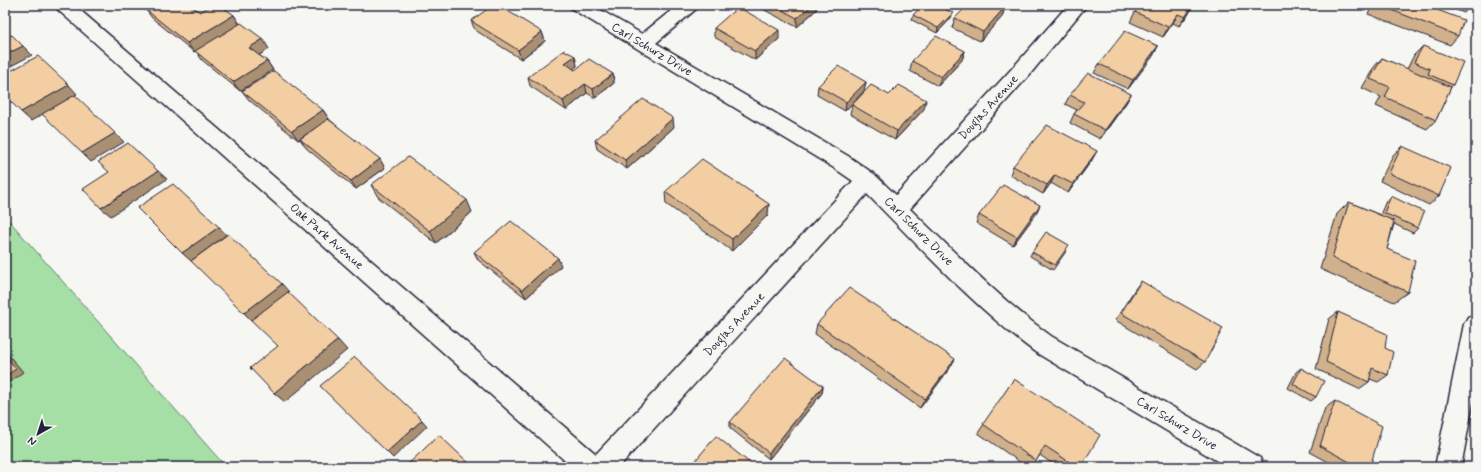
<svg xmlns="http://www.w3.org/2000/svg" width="1481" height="472" viewBox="0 0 1481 472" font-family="Mynerve,sans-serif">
  <rect width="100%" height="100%" fill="#f6f6f2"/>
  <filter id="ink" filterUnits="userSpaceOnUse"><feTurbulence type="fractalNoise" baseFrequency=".025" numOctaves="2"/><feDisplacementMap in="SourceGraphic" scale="8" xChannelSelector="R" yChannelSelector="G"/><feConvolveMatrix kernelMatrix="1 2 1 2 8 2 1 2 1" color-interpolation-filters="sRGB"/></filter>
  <g filter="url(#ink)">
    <polygon fill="#a5dfa5" stroke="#648070" points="5,216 226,467 5,467"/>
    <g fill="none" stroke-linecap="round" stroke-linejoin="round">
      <defs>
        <path id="street" d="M 54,5 L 74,5 L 596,454 L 853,181 L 834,168 L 572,9 L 569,5 L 592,5 L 642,34 L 678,5 L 699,5 L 696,9 L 656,43 L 848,156 L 874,174 L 896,195 L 1017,63 L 1068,5 L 1087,5 L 1031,73 L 910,209 C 956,253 999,299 1051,336 L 1260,458 L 1264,467 L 1227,467 L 1035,352 C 973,306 921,248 867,194 L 619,467 L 572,467 L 57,9 Z"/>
        <polygon id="secondary" points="1476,314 1476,387 1461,467 1435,467 1464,324 1468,317"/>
      </defs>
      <use href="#street" stroke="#22223b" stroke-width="3"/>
      <use href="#secondary" stroke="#22223b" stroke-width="3"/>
      <use href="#street" fill="#f6f6f2" fill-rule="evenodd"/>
      <use href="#secondary" fill="#f6f6f2" fill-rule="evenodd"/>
    </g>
    <g fill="#d1b18c" stroke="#22223b">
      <polygon points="138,5 190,5 200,12 234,15 240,24 269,49 259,55 267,61 273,70 240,91 202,60 196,51 194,52 152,18 146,10 145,10"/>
      <polygon points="755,5 817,5 816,10 797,27"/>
      <polygon points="1373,5 1424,5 1458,36 1450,45 1368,14"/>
      <polygon points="1444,5 1471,5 1464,13"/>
      <polygon points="1193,6 1188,15 1179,26 1173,23 1163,37 1130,22 1135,12"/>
      <polygon points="1005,7 1002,17 980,41 952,28 955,18"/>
      <polygon points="913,15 951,18 937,33 912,20"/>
      <polygon points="471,21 542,32 545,41 521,59 475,30"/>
      <polygon points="714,28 779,39 755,60 714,37"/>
      <polygon points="1158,46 1153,56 1128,89 1094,73 1099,64"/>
      <polygon points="1423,46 1453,85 1451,87 1436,120 1427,129 1376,106 1381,97 1362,88 1374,67 1382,58 1407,69 1414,55"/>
      <polygon points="965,51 962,60 938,86 910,71 912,61"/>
      <polygon points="575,56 577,66 573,68 575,70 613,74 614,83 595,98 587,93 566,110 530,86 528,77"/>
      <polygon points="866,82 864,91 845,111 817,95 818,86"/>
      <polygon points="242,91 323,110 329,119 385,168 356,189 306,148 300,139 298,140 249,100"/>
      <polygon points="1131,94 1126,103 1100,139 1070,123 1074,114 1077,110 1065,104 1070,95"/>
      <polygon points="852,105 924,109 895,140 850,114"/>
      <polygon points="674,127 627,169 597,149 595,140"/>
      <polygon points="1402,146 1439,196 1429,205 1380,181 1393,155"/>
      <polygon points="1092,160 1068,193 1051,183 1043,194 1010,175 1013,166"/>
      <polygon points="371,185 472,212 436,243 378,197"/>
      <polygon points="665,192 768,215 732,251 666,204"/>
      <polygon points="1391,196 1418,228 1413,233 1394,224 1387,249 1408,292 1394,302 1320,269 1337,214 1349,202 1380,215 1386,201"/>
      <polygon points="1036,214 1013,245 976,223 979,215"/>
      <polygon points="1067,250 1053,270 1030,256 1032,252"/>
      <polygon points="474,252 561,266 526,298 478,260"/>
      <polygon points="1141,281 1205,362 1197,369 1115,320 1135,289"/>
      <polygon points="1338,312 1385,348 1388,375 1378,382 1370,379 1369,382 1359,389 1316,369 1329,319"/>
      <polygon points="817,324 950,368 920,408 815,334"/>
      <polygon points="1301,368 1316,397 1311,401 1288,388 1296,372"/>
      <polygon points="1014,379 1081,467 1057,467 1040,455 1036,461 1031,467 1027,467 978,433"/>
      <polygon points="823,386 822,393 769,459 730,428 730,422"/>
      <polygon points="1335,401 1370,467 1338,467 1310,452 1325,408"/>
    </g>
    <g fill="#aa9072" stroke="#22223b">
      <polygon points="140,5 154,5 145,9 145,10"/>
      <polygon points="812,5 817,5 816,10 797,27 797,18"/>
      <polygon points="1193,6 1188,15 1179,26 1185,17"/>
      <polygon points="1005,7 1002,17 980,41 983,32"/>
      <polygon points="953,13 951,18 937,33 938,28"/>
      <polygon points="1178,14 1173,23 1163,37 1168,27"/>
      <polygon points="234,15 240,25 194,52 187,43"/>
      <polygon points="779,30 779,39 755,60 755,51"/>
      <polygon points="542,32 545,41 521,59 518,50"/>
      <polygon points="263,39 269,49 256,57 249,48"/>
      <polygon points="23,46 32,55 5,69 5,55"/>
      <polygon points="1158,46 1153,56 1128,89 1133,80"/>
      <polygon points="965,51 962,60 938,86 941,77"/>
      <polygon points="575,56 577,66 568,73 565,63"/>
      <polygon points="267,61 273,70 240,91 233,82"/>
      <polygon points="613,74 614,83 595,98 593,89"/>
      <polygon points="866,82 864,91 845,111 846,102"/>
      <polygon points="585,84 587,93 566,110 563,101"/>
      <polygon points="69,85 77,94 31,121 21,112"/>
      <polygon points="1131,94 1126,103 1100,139 1105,130"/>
      <polygon points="926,100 924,109 895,140 897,131"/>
      <polygon points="323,110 329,119 298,140 292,131"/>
      <polygon points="673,118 674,127 627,169 625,160"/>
      <polygon points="115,133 124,142 91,162 82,153"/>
      <polygon points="1097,151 1092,160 1068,193 1073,184"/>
      <polygon points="380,159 385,168 356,189 351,181"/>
      <polygon points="158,171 167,179 111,216 101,208"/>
      <polygon points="1055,175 1051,183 1043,194 1047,185"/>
      <polygon points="467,200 472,212 436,243 430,231"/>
      <polygon points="769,204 768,215 732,251 732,239"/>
      <polygon points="1040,205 1036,214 1013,245 1017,237"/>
      <polygon points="219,227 226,235 191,261 182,253"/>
      <polygon points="558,258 561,266 526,298 522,290"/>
      <polygon points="282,284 289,292 252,321 244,313"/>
      <polygon points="338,340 347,350 285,402 274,393"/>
      <polygon points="5,351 23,372 5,385"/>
      <polygon points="955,359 950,368 920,408 925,399"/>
      <polygon points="823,386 822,393 769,459 769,453"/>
      <polygon points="422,420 427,426 393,458 387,452"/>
    </g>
    <g fill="#f3cea3" stroke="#22223b">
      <polygon points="151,5 190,5 200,12 212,5 220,5 234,15 187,43 145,9"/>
      <polygon points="493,5 498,5 542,32 518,50 471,21"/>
      <polygon points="773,5 812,5 797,18"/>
      <polygon points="923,5 937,5 953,13 938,28 913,15"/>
      <polygon points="968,5 1000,5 1005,7 983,32 955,18"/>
      <polygon points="1141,5 1192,5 1193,6 1185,17 1178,14 1168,27 1135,12"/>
      <polygon points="1379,5 1424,5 1464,20 1458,36"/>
      <polygon points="738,7 779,30 755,51 714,28"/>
      <polygon points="241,23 263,39 249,48 267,61 233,82 195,51"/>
      <polygon points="1125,31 1158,46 1133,80 1099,64"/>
      <polygon points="12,35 23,46 5,55 5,39"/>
      <polygon points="936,36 965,51 941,77 912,61"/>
      <polygon points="1423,46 1463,62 1453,85 1428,74 1430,69 1414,62"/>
      <polygon points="564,50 575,56 565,63 575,70 589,59 613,74 593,89 585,84 563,101 528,77"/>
      <polygon points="38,56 69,85 21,112 5,96 5,74"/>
      <polygon points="1382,58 1451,87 1436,120 1385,97 1390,87 1370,79"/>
      <polygon points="838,66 866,82 846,102 818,86"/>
      <polygon points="274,71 323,110 292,131 242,91"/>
      <polygon points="1088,73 1131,94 1105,130 1074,114 1084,102 1070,95"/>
      <polygon points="871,85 889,95 899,85 926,100 897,131 852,105"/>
      <polygon points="75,95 115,133 82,153 42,114"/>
      <polygon points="643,99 673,118 625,160 595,140"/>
      <polygon points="328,119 380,159 351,181 300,139"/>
      <polygon points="1047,125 1097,151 1073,184 1055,175 1047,185 1013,166"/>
      <polygon points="128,143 158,171 101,208 83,189 109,172 98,162"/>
      <polygon points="1402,146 1451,168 1439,196 1389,173"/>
      <polygon points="408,157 467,200 430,231 371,185"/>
      <polygon points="702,159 769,204 732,239 665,192"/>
      <polygon points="173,184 219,227 182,253 137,208"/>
      <polygon points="1003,185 1040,205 1017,237 979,215"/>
      <polygon points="1391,196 1424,212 1418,228 1384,213"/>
      <polygon points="1349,202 1394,221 1387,249 1415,261 1408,292 1332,258"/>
      <polygon points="511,221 558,258 522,290 474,252"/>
      <polygon points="1046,232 1069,245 1055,265 1032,252"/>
      <polygon points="228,234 282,284 244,313 191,261"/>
      <polygon points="1141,281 1223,328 1205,362 1121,313"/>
      <polygon points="849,288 955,359 925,399 817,324"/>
      <polygon points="288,292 338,340 274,393 250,368 278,346 251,320"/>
      <polygon points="1338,312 1387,334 1385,348 1393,352 1388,375 1372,368 1369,382 1326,362"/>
      <polygon points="5,355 16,369 5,376"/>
      <polygon points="355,357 422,420 387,452 320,386"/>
      <polygon points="785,358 823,386 769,453 730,422"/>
      <polygon points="1301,368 1324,381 1316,397 1293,384"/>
      <polygon points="1014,379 1100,435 1081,467 1077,467 1045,446 1036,461 983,424"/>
      <polygon points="1335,401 1382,426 1370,467 1359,467 1320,446"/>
      <polygon points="439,435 473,467 406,467 406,466"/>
      <polygon points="716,436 755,467 690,467"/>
    </g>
  </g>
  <g text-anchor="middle" stroke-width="3" stroke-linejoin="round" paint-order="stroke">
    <g font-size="12" fill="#22223b" stroke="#f6f6f2">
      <text transform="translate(652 49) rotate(31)" y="4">Carl Schurz Drive</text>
      <text transform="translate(988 107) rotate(-48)" y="4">Douglas Avenue</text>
      <text transform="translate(919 231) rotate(45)" y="4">Carl Schurz Drive</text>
      <text transform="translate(327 236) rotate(41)" y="4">Oak Park Avenue</text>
      <text transform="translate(734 324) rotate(-47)" y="4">Douglas Avenue</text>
      <text transform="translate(1177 423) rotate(31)" y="4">Carl Schurz Drive</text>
    </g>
  </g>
  <rect width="1481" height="472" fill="none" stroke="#f6f6f2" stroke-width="20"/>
  <rect x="10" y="10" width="1461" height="452" fill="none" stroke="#22223b" stroke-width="1.5" filter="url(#ink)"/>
  <g transform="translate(38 434) rotate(219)" stroke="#f6f6f2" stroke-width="3" paint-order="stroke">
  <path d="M0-3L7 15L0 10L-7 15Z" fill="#22223b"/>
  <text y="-6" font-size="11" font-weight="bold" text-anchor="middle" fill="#22223b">N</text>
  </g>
</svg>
